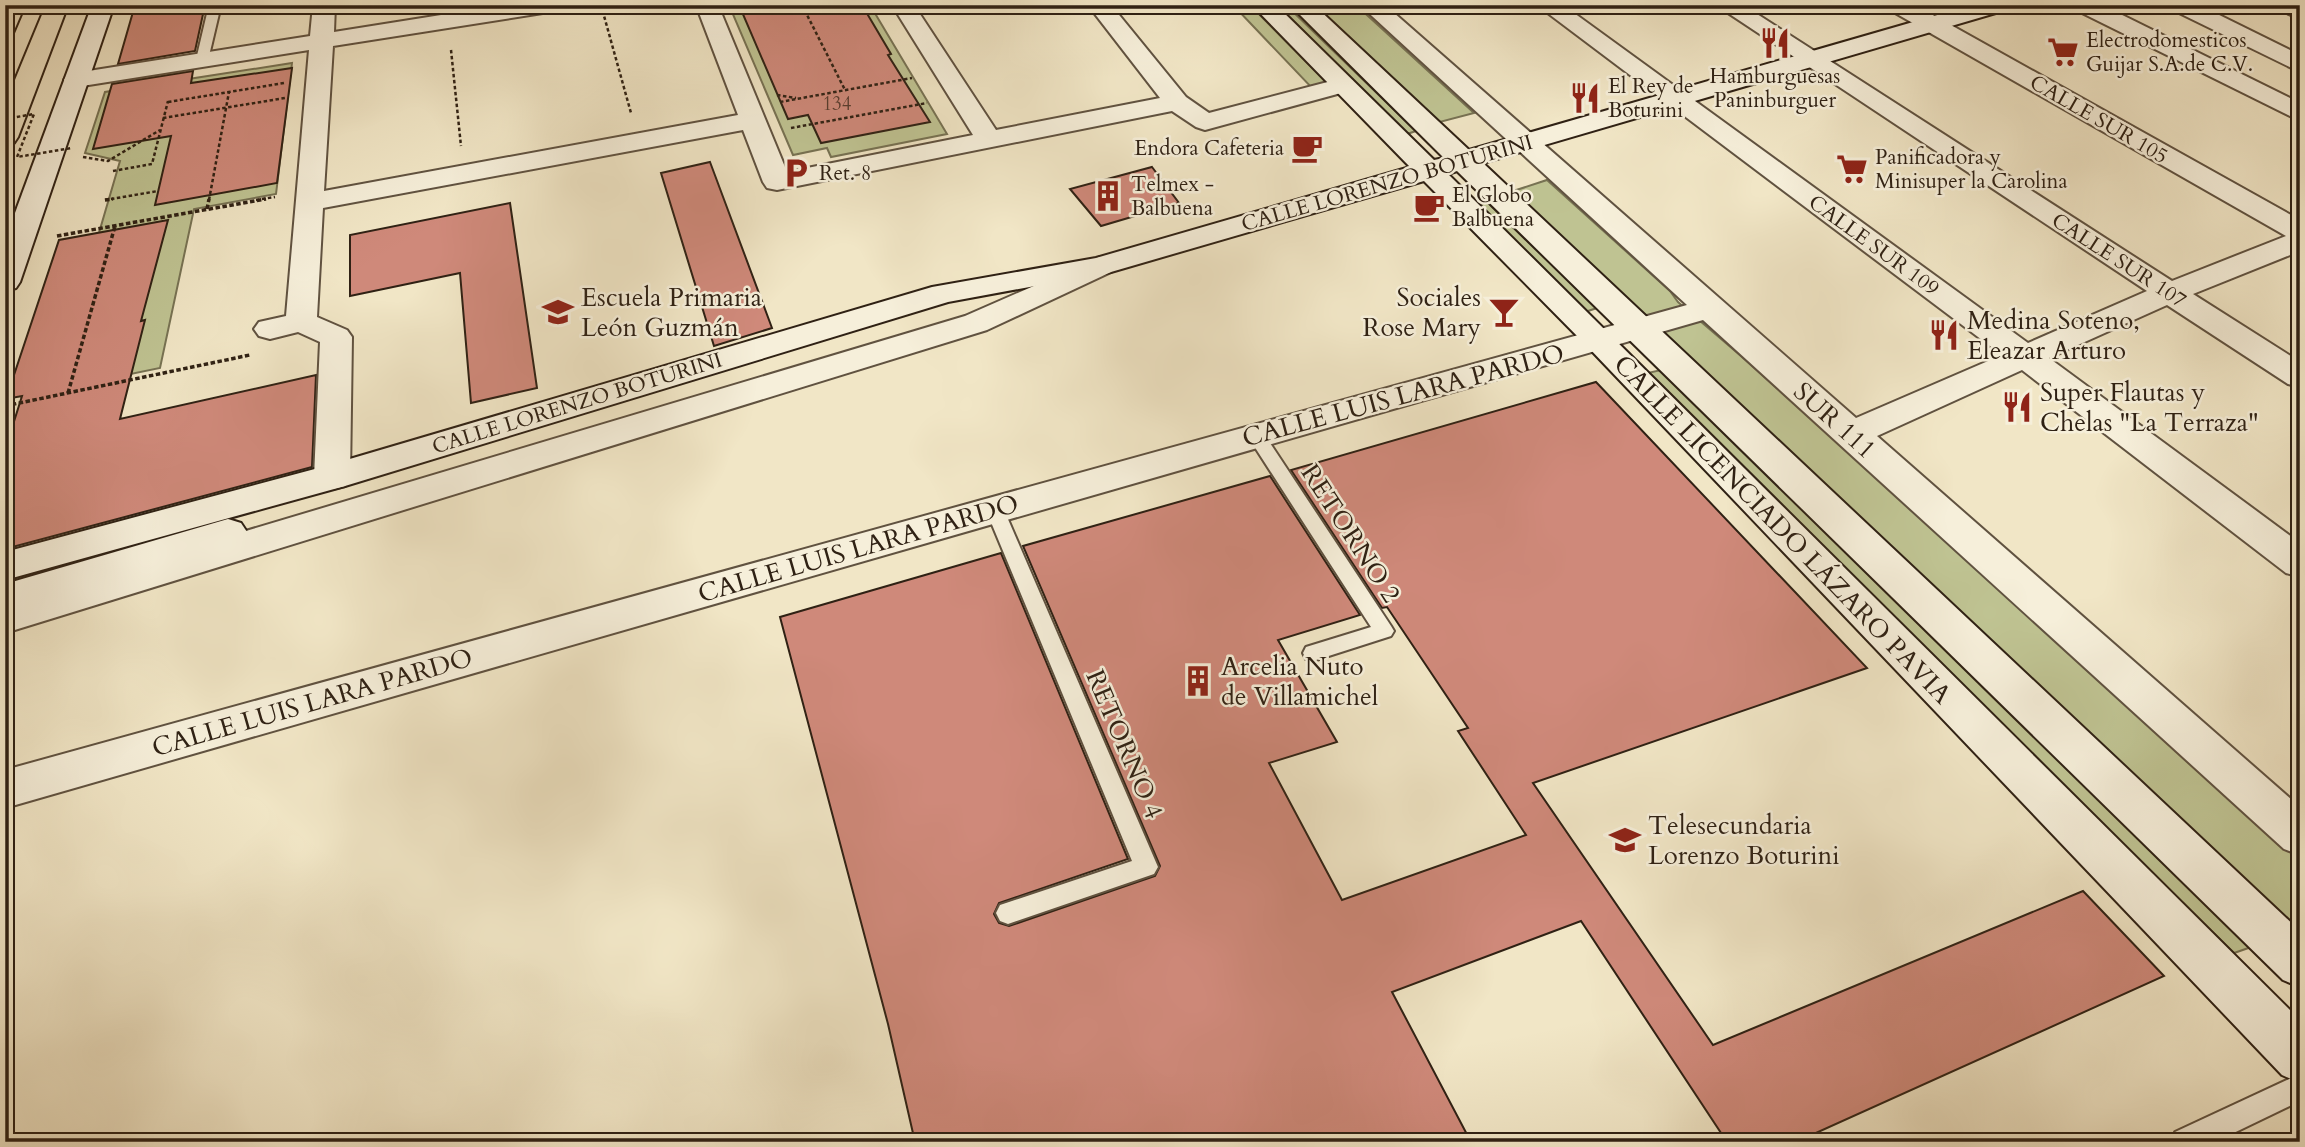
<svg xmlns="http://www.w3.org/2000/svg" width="2305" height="1147" viewBox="0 0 2305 1147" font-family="Cardo,serif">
  <rect width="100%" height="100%" fill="#f1e6c6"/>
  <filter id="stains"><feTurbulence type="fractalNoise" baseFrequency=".00286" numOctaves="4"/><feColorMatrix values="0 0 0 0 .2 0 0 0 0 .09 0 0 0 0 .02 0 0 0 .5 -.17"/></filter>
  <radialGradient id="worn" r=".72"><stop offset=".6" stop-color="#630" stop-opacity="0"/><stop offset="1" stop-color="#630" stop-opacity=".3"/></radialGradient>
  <g fill="#bfc392" stroke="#777253" stroke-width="2">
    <polygon points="729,5 870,5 947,134 831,157 827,148 793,155"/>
    <polygon points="1233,5 1250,5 1329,85 1312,88"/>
    <polygon points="1277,5 1286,5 1416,131 1407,134"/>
    <polygon points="1313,5 1356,5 1474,113 1436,123"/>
    <polygon points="292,63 276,194 194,209 160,368 53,390 120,161 85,153 105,92"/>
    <polygon points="1547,180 1670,291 1678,302 1741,356 2300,856 2300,947 1507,193"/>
    <polygon points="1487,202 1597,308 1582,313 1475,206"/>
    <polygon points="1661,370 2257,945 2234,953 1643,374"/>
  </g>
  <g fill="#cf897a" stroke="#2f2114" stroke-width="2">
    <polygon points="135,5 205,5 195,51 118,64"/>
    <polygon points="739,5 862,5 891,54 888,55 930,122 821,143 808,115 788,119"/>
    <polygon points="292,68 277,183 155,205 171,136 93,149 112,84 193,71 191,83"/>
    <polygon points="710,162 772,328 714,346 661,173"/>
    <polygon points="1152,167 1179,203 1101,226 1070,189"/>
    <polygon points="510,203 537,388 471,403 460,273 350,296 350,235"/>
    <polygon points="168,220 141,321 145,320 120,419 316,375 312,467 5,549 5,450 22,396 6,399 59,240"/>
    <polygon points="1596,382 1867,668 1533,783 1713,1045 2083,891 2164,976 1796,1142 1727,1142 1581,921 1392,992 1471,1142 915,1142 888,1024 780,617 1001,553 1128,859 999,903 994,914 999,923 1009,926 1155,876 1160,866 1023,546 1270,476 1360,615 1278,640 1337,742 1269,763 1342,900 1526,835 1458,731 1468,728 1387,607 1382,608 1291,470"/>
  </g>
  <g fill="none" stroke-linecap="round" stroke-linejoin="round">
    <defs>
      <g id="lane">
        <polygon points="209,5 221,5 208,60 202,64 196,60"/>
        <polygon points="1256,429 1262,431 1391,626 1394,631 1391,636 1313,661 1306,659 1303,653 1306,647 1371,627 1247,435"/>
        <polygon points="995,504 1001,505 1004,510 1158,867 1154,874 1008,924 1000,921 996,913 1000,905 1132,861 986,510 989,505"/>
        <polygon points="2300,1074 2300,1101 2215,1142 2172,1142 2175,1132"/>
      </g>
      <g id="street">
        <polygon points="313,5 335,5 334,32 504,5 560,5 557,10 549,12 333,46 324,191 738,115 696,5 718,5 787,172 973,135 892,5 914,5 996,130 1160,98 1088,5 1111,5 1186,97 1209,113 1343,78 1352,80 1355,85 1352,90 1205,130 1196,127 1172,111 777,190 767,188 763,182 743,130 323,208 317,317 347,330 352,337 350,477 345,486 332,489 319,486 314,477 320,342 298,332 270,339 259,336 254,329 259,322 286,316 309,50 76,87 67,85 64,80 67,75 76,73 310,36"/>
        <polygon points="1360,5 1385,5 1856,418 2002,355 1537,5 1563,5 2028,343 2147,291 1716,5 1743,5 2172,281 2286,236 1890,10 1887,5 1915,5 2300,220 2300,251 2193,294 2300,362 2300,387 2288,384 2167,305 2049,358 2300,543 2300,577 2286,573 2022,370 1877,436 2300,807 2300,855 2284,849 1703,320 5,808 5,770 1687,305"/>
        <polygon points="2073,5 2102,5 2300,103 2300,121 2076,10"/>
        <polygon points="2170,5 2199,5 2300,55 2300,72 2173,10"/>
        <polygon points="2277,5 2300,5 2300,19 2280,10"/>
        <polygon points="1100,257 1111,260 1115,266 1111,272 987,330 5,633 5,603 965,316"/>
      </g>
      <g id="secondary">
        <polygon points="92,5 114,5 20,282 16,288 5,291 5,240"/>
        <polygon points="1252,5 1276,5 1434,160 1444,158 1290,5 1314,5 1469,150 1972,5 2009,5 2006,10 1483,163 2300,931 2300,987 2283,980 1457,171 1448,174 2300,1020 2300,1083 2282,1075 1588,347 1424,181 1111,272 948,302 345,486 5,580 5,552 326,466 932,287 1096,258 1410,167"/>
        <polygon points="228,519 241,523 247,532 241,541 5,614 5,584"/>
      </g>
      <g id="highway">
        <polygon points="5,5 25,5 13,33 5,35"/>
        <polygon points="46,5 68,5 18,137 14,143 5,145 5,104"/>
      </g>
    </defs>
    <use href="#lane" stroke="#605240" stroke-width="4"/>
    <use href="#street" stroke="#605240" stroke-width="4"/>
    <use href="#secondary" stroke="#2f2114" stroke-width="4"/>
    <use href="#highway" stroke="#2f2114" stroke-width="4"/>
    <g stroke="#2f2114" stroke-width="2.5" stroke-dasharray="3.5 2.5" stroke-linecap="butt">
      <polyline points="601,5 631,113"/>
      <polyline points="802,5 845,90"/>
      <polyline points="451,50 461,146"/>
      <polyline points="777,95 796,98"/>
      <polyline points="168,102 284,83"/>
      <polyline points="780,102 912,78"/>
      <polyline points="163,118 285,98"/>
      <polyline points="791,128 927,103"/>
      <polyline points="83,157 108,161 160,130"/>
      <polyline points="113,171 152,164 168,101"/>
      <polyline points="105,200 158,191"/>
      <polyline points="209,200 229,92"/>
      <polyline points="256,200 275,197"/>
    </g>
    <g stroke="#2f2114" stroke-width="3.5" stroke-dasharray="4.5 2.5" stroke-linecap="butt">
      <polyline points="105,200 113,199"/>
      <polyline points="207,209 209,199"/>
      <polyline points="57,236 266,199"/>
      <polyline points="68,393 115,226"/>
      <polyline points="5,406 250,355"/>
    </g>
    <use href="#lane" fill="#f6efda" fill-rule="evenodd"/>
    <use href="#street" fill="#f6efda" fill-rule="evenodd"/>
    <use href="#secondary" fill="#f6efda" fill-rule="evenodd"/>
    <use href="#highway" fill="#f1e6c6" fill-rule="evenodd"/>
    <polyline stroke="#2f2114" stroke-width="2.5" stroke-dasharray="3.5 2.5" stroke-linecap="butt" points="5,119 34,114 17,157 72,148"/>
  </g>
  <defs>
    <symbol id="restaurant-bare" viewBox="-9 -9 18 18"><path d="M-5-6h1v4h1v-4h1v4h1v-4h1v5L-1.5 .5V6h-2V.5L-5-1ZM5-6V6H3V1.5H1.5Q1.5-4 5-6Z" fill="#8f2418" stroke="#f6efda" stroke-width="2.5" paint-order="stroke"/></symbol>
    <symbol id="supermarket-bare" viewBox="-9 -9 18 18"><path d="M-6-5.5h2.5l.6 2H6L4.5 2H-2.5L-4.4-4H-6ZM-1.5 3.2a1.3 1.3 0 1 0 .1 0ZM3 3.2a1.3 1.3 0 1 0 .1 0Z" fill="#8f2418" stroke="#f6efda" stroke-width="2.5" paint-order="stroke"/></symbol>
    <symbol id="cafe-bare" viewBox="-9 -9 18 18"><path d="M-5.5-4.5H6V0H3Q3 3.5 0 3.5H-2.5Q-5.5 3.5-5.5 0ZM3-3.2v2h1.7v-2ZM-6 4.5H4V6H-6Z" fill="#8f2418" stroke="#f6efda" stroke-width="2.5" paint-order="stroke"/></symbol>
    <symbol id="parking-bare" viewBox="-9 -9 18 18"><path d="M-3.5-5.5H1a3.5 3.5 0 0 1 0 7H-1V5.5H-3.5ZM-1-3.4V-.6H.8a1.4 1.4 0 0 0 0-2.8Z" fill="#8f2418" stroke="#f6efda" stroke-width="2.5" paint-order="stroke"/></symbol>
    <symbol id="building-bare" viewBox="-9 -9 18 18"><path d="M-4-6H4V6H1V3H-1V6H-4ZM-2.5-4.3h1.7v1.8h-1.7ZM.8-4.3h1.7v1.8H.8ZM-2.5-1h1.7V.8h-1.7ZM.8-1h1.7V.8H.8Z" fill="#8f2418" stroke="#f6efda" stroke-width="2.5" paint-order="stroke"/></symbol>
    <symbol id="school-bare" viewBox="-9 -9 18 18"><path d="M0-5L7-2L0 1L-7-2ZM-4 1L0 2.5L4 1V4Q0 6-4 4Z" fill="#8f2418" stroke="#f6efda" stroke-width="2.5" paint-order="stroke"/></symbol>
    <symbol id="bar-bare" viewBox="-9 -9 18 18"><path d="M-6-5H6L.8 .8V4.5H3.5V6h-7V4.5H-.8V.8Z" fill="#8f2418" stroke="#f6efda" stroke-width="2.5" paint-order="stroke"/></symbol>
  </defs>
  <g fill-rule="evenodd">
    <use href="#restaurant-bare" x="1753" y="21" width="44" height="44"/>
    <use href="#supermarket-bare" x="2041" y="30" width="44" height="44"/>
    <use href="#restaurant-bare" x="1563" y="76" width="44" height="44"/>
    <use href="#cafe-bare" x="1285" y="126" width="44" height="44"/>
    <use href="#supermarket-bare" x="1830" y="147" width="44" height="44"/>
    <use href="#parking-bare" x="774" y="151" width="44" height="44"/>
    <use href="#building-bare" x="1086" y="174" width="44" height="44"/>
    <use href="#cafe-bare" x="1407" y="185" width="44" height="44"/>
    <use href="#school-bare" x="536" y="290" width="44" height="44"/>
    <use href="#bar-bare" x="1482" y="290" width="44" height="44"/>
    <use href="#restaurant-bare" x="1922" y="313" width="44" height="44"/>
    <use href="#restaurant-bare" x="1995" y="385" width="44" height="44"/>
    <use href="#building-bare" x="1176" y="659" width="44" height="44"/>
    <use href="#school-bare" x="1603" y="818" width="44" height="44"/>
  </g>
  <g text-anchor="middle" stroke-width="5" stroke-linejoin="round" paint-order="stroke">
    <g font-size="19" fill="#573b2e">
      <text x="837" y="110">134</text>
    </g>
    <g font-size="21" fill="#2f2114" stroke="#f6efda" text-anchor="start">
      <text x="2086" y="47">Electrodomesticos<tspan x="2086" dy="24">Guijar S.A.de C.V.</tspan></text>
      <text x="1775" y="83" text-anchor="middle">Hamburguesas<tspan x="1775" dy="24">Paninburguer</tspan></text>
      <text x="1608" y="93">El Rey de<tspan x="1608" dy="24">Boturini</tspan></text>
      <text x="1284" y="155" text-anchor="end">Endora Cafeteria</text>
      <text x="1875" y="164">Panificadora y<tspan x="1875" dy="24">Minisuper la Carolina</tspan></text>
      <text x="819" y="180">Ret. 8</text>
      <text x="1131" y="191">Telmex -<tspan x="1131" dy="24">Balbuena</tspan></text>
      <text x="1452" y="202">El Globo<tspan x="1452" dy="24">Balbuena</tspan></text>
    </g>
    <g font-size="21" fill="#2f2114" stroke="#f6efda">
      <text transform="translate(2099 119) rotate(30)" y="7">CALLE SUR 105</text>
      <text transform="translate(1387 183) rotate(-16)" y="7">CALLE LORENZO BOTURINI</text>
      <text transform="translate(1874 245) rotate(36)" y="7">CALLE SUR 109</text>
      <text transform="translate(2119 260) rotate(33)" y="7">CALLE SUR 107</text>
      <text transform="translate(577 403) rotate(-17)" y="7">CALLE LORENZO BOTURINI</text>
    </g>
    <g font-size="26" fill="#2f2114" stroke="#f6efda" text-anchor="start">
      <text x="581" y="306">Escuela Primaria<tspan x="581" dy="30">León Guzmán</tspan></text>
      <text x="1481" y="306" text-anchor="end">Sociales<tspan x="1481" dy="30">Rose Mary</tspan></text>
      <text x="1967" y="329">Medina Soteno,<tspan x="1967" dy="30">Eleazar Arturo</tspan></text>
      <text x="2040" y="401">Super Flautas y<tspan x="2040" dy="30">Chelas "La Terraza"</tspan></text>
      <text x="1221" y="675">Arcelia Nuto<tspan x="1221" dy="30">de Villamichel</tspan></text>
      <text x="1648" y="834">Telesecundaria<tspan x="1648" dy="30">Lorenzo Boturini</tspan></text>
    </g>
    <g font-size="26" fill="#2f2114" stroke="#f6efda">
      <text transform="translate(1403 395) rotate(-15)" y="9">CALLE LUIS LARA PARDO</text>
      <text transform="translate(1835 420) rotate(42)" y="9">SUR 111</text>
      <text transform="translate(1783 529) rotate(46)" y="9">CALLE LICENCIADO LÁZARO PAVIA</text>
      <text transform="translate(1351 533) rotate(57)" y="9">RETORNO 2</text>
      <text transform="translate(858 548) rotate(-16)" y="9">CALLE LUIS LARA PARDO</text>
      <text transform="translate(312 702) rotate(-16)" y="9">CALLE LUIS LARA PARDO</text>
      <text transform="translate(1125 744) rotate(67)" y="9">RETORNO 4</text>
    </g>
  </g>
  <rect width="2305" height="1147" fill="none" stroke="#f1e6c6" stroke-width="28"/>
  <rect x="7" y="7" width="2291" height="1133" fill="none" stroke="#2f2114" stroke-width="3.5"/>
  <rect x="14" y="14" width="2277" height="1119" fill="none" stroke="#2f2114" stroke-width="2"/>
  <rect width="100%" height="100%" filter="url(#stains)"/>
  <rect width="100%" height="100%" fill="url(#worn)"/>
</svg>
